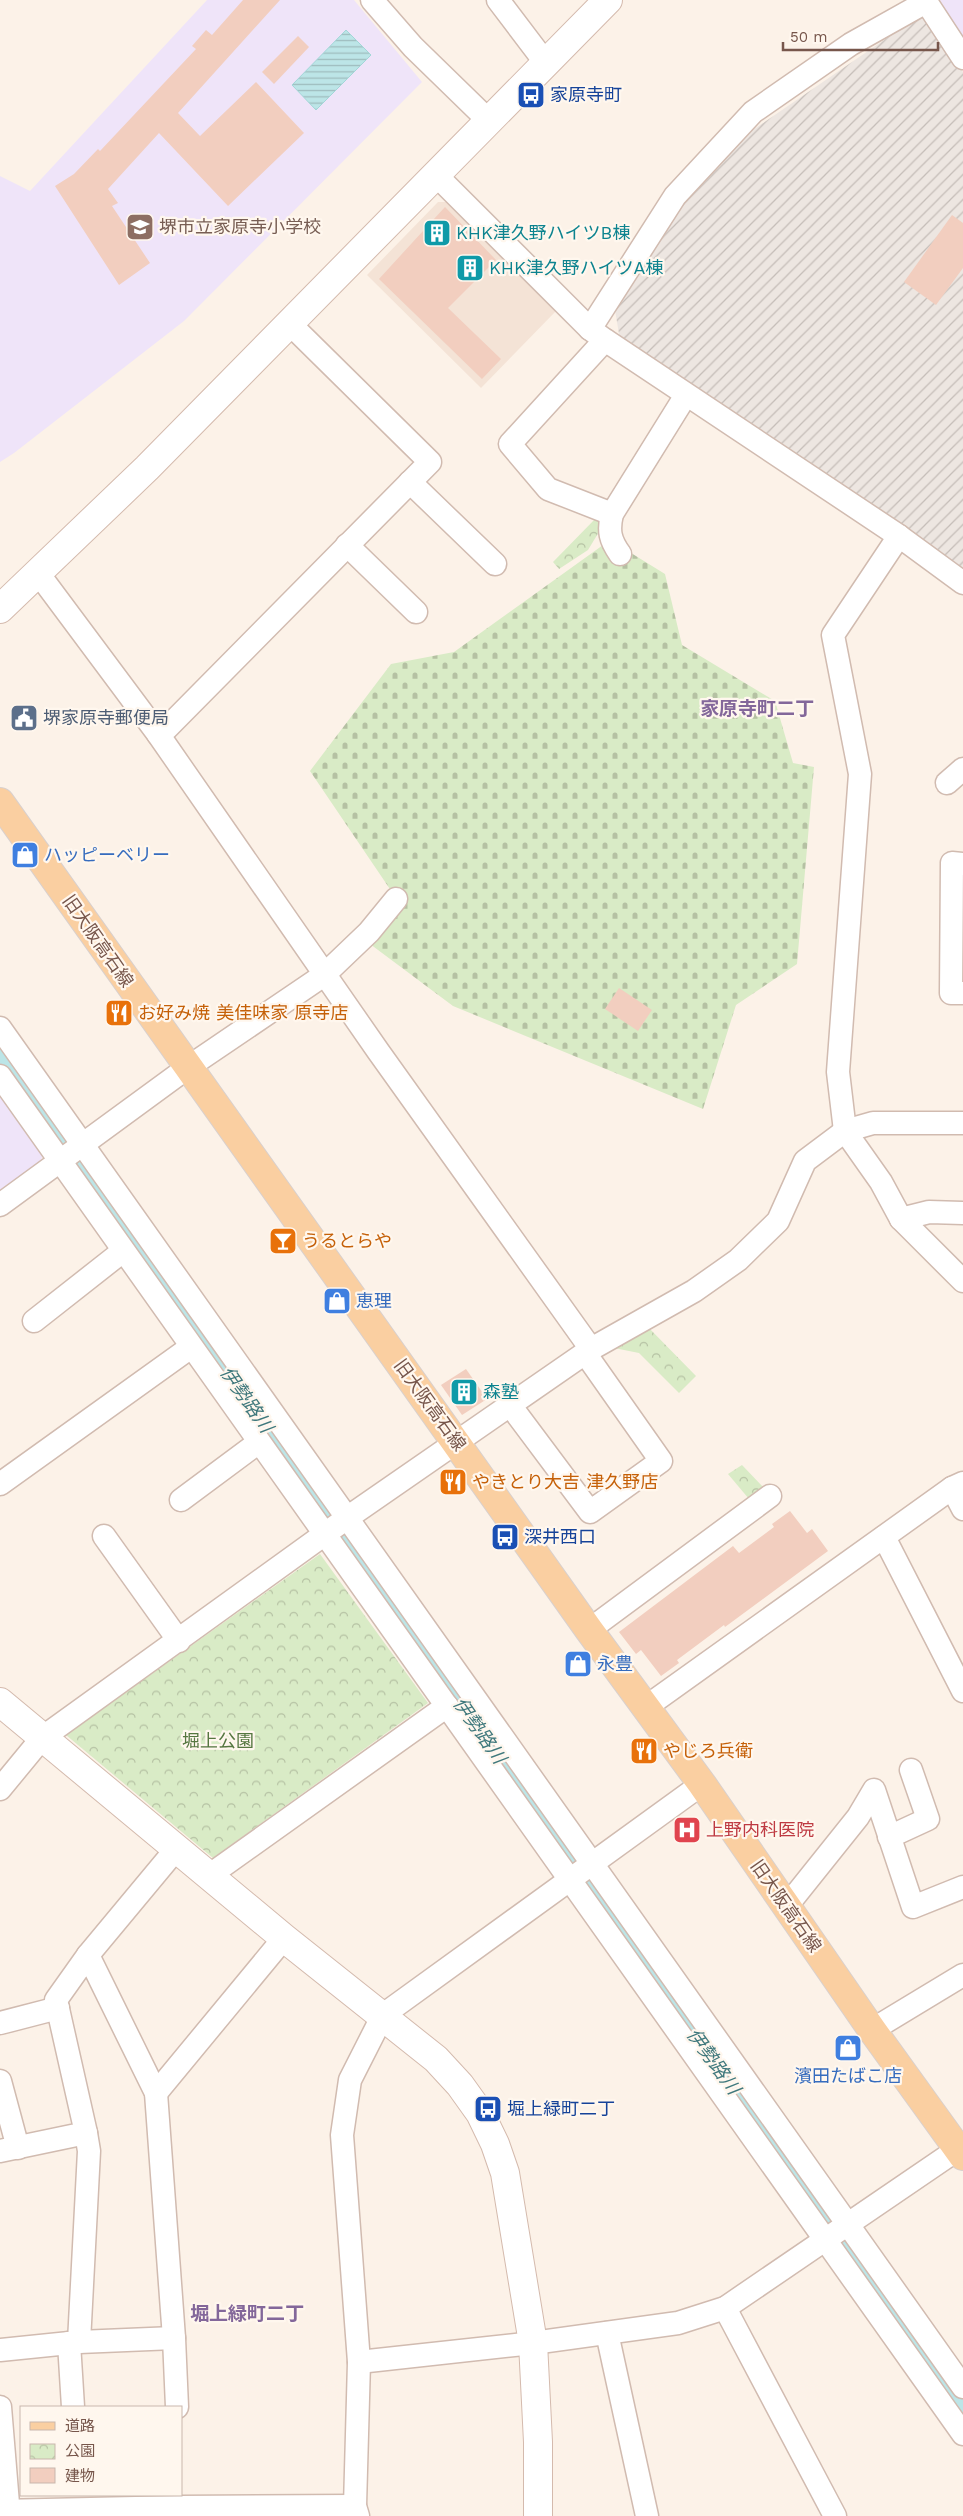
<svg xmlns="http://www.w3.org/2000/svg" width="963" height="2516" viewBox="0 0 963 2516" font-family="'Work Sans','Noto Sans JP',sans-serif">
  <defs>
    <pattern id="industrial-furrows" width="10" height="10" patternUnits="userSpaceOnUse" patternTransform="scale(1.25)"><rect width="10" height="10" fill="#ede6e1"/><path d="M-1 1l2-2M0 10L10 0M9 11l2-2" fill="none" stroke="#c5bdb8"/></pattern>
    <pattern id="cemetery-stones" width="16" height="16" patternUnits="userSpaceOnUse" patternTransform="scale(1.25)"><rect width="16" height="16" fill="#d9ebc6"/><path d="M2 7V4a2 2 0 0 1 4 0v3zM10 15v-3a2 2 0 0 1 4 0v3z" fill="#b5c1a3"/></pattern>
    <pattern id="park-crowns" width="20" height="18" patternUnits="userSpaceOnUse" patternTransform="scale(1.25)"><rect width="20" height="18" fill="#d9ebc6"/><path d="M2 6a3 3 0 1 1 6 0M12 15a3 3 0 1 1 6 0" fill="none" stroke="#b5c1a3"/></pattern>
    <pattern id="water-rules" width="6" height="5" patternUnits="userSpaceOnUse" patternTransform="scale(1.25)"><rect width="6" height="5" fill="#bce5e7"/><path d="M0 2.5h6" fill="none" stroke="#9ebcbd"/></pattern>
  </defs>
  <rect width="100%" height="100%" fill="#fcf2e8"/>
  <polygon fill="#f4e3d6" points="438,202 447,202 556,311 481,388 367,275"/>
  <polygon fill="url(#industrial-furrows)" points="919,16 927,18 951,58 963,72 963,571 620,340 615,310 675,209 747,134"/>
  <g fill="#efe4f9">
    <polygon points="207,0 354,0 422,82 184,321 14,453 0,462 0,176 30,191"/>
    <polygon points="940,0 963,0 963,42 958,36"/>
    <polygon points="0,1093 43,1153 41,1161 0,1190"/>
  </g>
  <polygon fill="url(#cemetery-stones)" points="610,540 665,574 682,645 775,701 793,763 814,767 797,964 736,1005 703,1109 453,1006 370,944 396,898 310,771 391,664 454,652"/>
  <g fill="url(#park-crowns)">
    <polygon points="596,518 605,522 588,550 559,569 553,562"/>
    <polygon points="647,1326 696,1376 679,1393 639,1353 609,1347"/>
    <polygon points="742,1465 764,1488 749,1499 728,1474"/>
    <polygon points="320,1554 428,1703 213,1858 66,1735"/>
  </g>
  <polygon fill="url(#water-rules)" stroke="#a2d6d8" points="346,30 371,55 316,110 292,85"/>
  <g fill="none" stroke-linecap="round" stroke-linejoin="round">
    <polyline stroke="#bce5e7" stroke-width="38" points="0,1049 266,1423 598,1898 963,2409"/>
  </g>
  <g fill="#f2cebf">
    <polygon points="243,0 280,0 178,113 200,136 256,82 304,133 228,206 159,133 108,189 118,203 112,206 150,263 119,285 55,186 74,174 98,149 100,151 196,49 192,46 206,30 212,35"/>
    <polygon points="298,36 309,47 274,84 262,72"/>
    <polygon points="445,207 496,260 448,308 501,359 482,379 379,279"/>
    <polygon points="952,215 963,223 963,268 936,305 904,282"/>
    <polygon points="619,988 652,1010 638,1031 605,1009"/>
    <polygon points="466,1369 487,1399 462,1415 441,1385"/>
    <polygon points="790,1511 807,1533 812,1529 828,1551 725,1627 724,1625 677,1660 679,1663 661,1676 641,1650 636,1654 619,1632 733,1546 739,1553 774,1527 772,1524"/>
  </g>
  <g fill="none" stroke-linecap="round" stroke-linejoin="round">
    <defs>
      <g id="street">
        <polyline points="372,0 413,47 488,120"/>
        <polyline points="498,0 545,62"/>
        <polyline points="925,0 963,58"/>
        <polyline points="435,174 590,329 605,340 899,536 963,583"/>
        <polyline points="590,329 675,196 753,112 851,44 926,2"/>
        <polyline points="605,340 510,444 548,489 612,514"/>
        <polyline points="410,482 495,564"/>
        <polyline points="899,536 833,635 860,774 838,1072 845,1131 881,1182 901,1219 963,1281"/>
        <polyline points="347,545 416,612"/>
        <path d="M 620,554 C 610,540 608,531 612,514 L 686,395"/>
        <polyline points="38,573 158,734 378,1051 591,1349"/>
        <polyline points="158,734 167,728 430,462 289,323"/>
        <polyline points="947,783 963,769"/>
        <polyline points="963,864 952,863 951,993 963,993"/>
        <polyline points="0,1028 963,2387"/>
        <polyline points="0,1076 963,2434"/>
        <polyline points="0,1205 187,1068 324,975 369,932 396,899"/>
        <polyline points="901,1219 929,1212 963,1213"/>
        <polyline points="34,1321 123,1251"/>
        <polyline points="510,1405 590,1512 661,1461 585,1353"/>
        <polyline points="0,1484 191,1347"/>
        <polyline points="952,1488 963,1509"/>
        <polyline points="181,1500 259,1442"/>
        <polyline points="104,1536 179,1641"/>
        <polyline points="884,1537 963,1691"/>
        <polyline points="589,1630 770,1496"/>
        <polyline points="646,1707 952,1488 963,1483"/>
        <polyline points="0,1789 42,1738 347,1518 591,1349 694,1291 738,1260 778,1221 805,1161 845,1131 873,1123 963,1123"/>
        <polyline points="889,1837 928,1819 911,1770"/>
        <polyline points="210,1875 447,1706"/>
        <polyline points="786,1907 858,1817 874,1790 913,1907 963,1887"/>
        <polyline points="88,1955 177,1848"/>
        <polyline points="0,2023 58,2008"/>
        <polyline points="872,2030 963,1975"/>
        <polyline points="0,2081 18,2148"/>
        <polyline points="156,2093 284,1938"/>
        <polyline points="0,2151 86,2133 56,2000 88,1955 156,2093 174,2338 177,2407"/>
        <polyline points="725,2308 835,2516"/>
        <polyline points="607,2333 647,2516"/>
        <polyline points="79,2342 89,2151 86,2133"/>
        <polyline points="69,2343 73,2407"/>
        <polyline points="0,2350 79,2342 174,2338"/>
        <polyline points="359,2362 533,2343 678,2323 725,2308 958,2149"/>
        <polyline points="0,2407 9,2516"/>
        <polyline points="0,2511 181,2507 355,2506"/>
        <polyline points="358,2516 355,2506 359,2362 342,2135 350,2080 383,2015 702,1784"/>
      </g>
      <g id="secondary">
        <polyline points="0,609 147,468 608,0"/>
        <polyline points="0,1702 284,1938 436,2059 460,2085 480,2113 495,2144 505,2173 533,2343 538,2442 538,2516"/>
      </g>
      <polyline id="primary" points="0,802 589,1630 702,1784 872,2030 963,2156"/>
    </defs>
    <use href="#street" stroke="#d1bbb0" stroke-width="25"/>
    <use href="#secondary" stroke="#d4baad" stroke-width="30"/>
    <use href="#primary" stroke="#d9d0cd" stroke-width="30"/>
    <use href="#street" stroke="#fff" stroke-width="22"/>
    <use href="#secondary" stroke="#fff" stroke-width="28"/>
    <use href="#primary" stroke="#facfa1" stroke-width="28"/>
  </g>
  <defs>
    <symbol id="bus-square" viewBox="-11 -11 22 22"><rect x="-9" y="-9" width="18" height="18" rx="4" fill="#1a4fb4" stroke="#fff7ee"/><path d="M-5-6H5V4H4V6H2V4H-2V6H-4V4H-5ZM-3.5-4V0h7V-4ZM-3.5 1.2v1.5H-2V1.2ZM2 1.2v1.5H3.5V1.2Z" fill="#fff"/></symbol>
    <symbol id="school-square" viewBox="-11 -11 22 22"><rect x="-9" y="-9" width="18" height="18" rx="4" fill="#8d6e63" stroke="#fff7ee"/><path d="M0-5L7-2L0 1L-7-2ZM-4 1L0 2.5L4 1V4Q0 6-4 4Z" fill="#fff"/></symbol>
    <symbol id="building-square" viewBox="-11 -11 22 22"><rect x="-9" y="-9" width="18" height="18" rx="4" fill="#0f9aa8" stroke="#fff7ee"/><path d="M-4-6H4V6H1V3H-1V6H-4ZM-2.5-4.3h1.7v1.8h-1.7ZM.8-4.3h1.7v1.8H.8ZM-2.5-1h1.7V.8h-1.7ZM.8-1h1.7V.8H.8Z" fill="#fff"/></symbol>
    <symbol id="civic-square" viewBox="-11 -11 22 22"><rect x="-9" y="-9" width="18" height="18" rx="4" fill="#5c6f8a" stroke="#fff7ee"/><path d="M-.6-6.5H3V-4.5H.6V-3L4-1V1h2V6H-6V1h2V-1L-.6-3ZM-1.2 2.5V6h2.4V2.5Z" fill="#fff"/></symbol>
    <symbol id="shop-square" viewBox="-11 -11 22 22"><rect x="-9" y="-9" width="18" height="18" rx="4" fill="#3f7fe0" stroke="#fff7ee"/><path d="M-5-2.5h2.3a2.7 3.5 0 0 1 5.4 0H5L5.5 6h-11ZM-1.5-2.5h3a1.5 2.3 0 0 0-3 0Z" fill="#fff"/></symbol>
    <symbol id="restaurant-square" viewBox="-11 -11 22 22"><rect x="-9" y="-9" width="18" height="18" rx="4" fill="#e8710a" stroke="#fff7ee"/><path d="M-5-6h1v4h1v-4h1v4h1v-4h1v5L-1.5 .5V6h-2V.5L-5-1ZM5-6V6H3V1.5H1.5Q1.5-4 5-6Z" fill="#fff"/></symbol>
    <symbol id="bar-square" viewBox="-11 -11 22 22"><rect x="-9" y="-9" width="18" height="18" rx="4" fill="#e8710a" stroke="#fff7ee"/><path d="M-6-5H6L.8 .8V4.5H3.5V6h-7V4.5H-.8V.8Z" fill="#fff"/></symbol>
    <symbol id="hospital-square" viewBox="-11 -11 22 22"><rect x="-9" y="-9" width="18" height="18" rx="4" fill="#e0444e" stroke="#fff7ee"/><path d="M-5-5h3v3.5h4V-5h3V5h-3V1.5h-4V5h-3Z" fill="#fff"/></symbol>
  </defs>
  <g fill-rule="evenodd">
    <use href="#bus-square" x="515" y="79" width="32" height="32"/>
    <use href="#school-square" x="124" y="211" width="32" height="32"/>
    <use href="#building-square" x="421" y="217" width="32" height="32"/>
    <use href="#building-square" x="454" y="252" width="32" height="32"/>
    <use href="#civic-square" x="8" y="702" width="32" height="32"/>
    <use href="#shop-square" x="9" y="839" width="32" height="32"/>
    <use href="#restaurant-square" x="103" y="997" width="32" height="32"/>
    <use href="#bar-square" x="267" y="1225" width="32" height="32"/>
    <use href="#shop-square" x="321" y="1285" width="32" height="32"/>
    <use href="#building-square" x="448" y="1376" width="32" height="32"/>
    <use href="#restaurant-square" x="437" y="1466" width="32" height="32"/>
    <use href="#bus-square" x="489" y="1521" width="32" height="32"/>
    <use href="#shop-square" x="562" y="1648" width="32" height="32"/>
    <use href="#restaurant-square" x="628" y="1735" width="32" height="32"/>
    <use href="#hospital-square" x="671" y="1814" width="32" height="32"/>
    <use href="#shop-square" x="832" y="2032" width="32" height="32"/>
    <use href="#bus-square" x="472" y="2093" width="32" height="32"/>
  </g>
  <g text-anchor="middle" stroke-width="4.5" stroke-linejoin="round" paint-order="stroke">
    <g font-size="18" fill="#164399" stroke="#fff7ee" text-anchor="start">
      <text x="550" y="101">家原寺町</text>
      <text x="524" y="1543">深井西口</text>
      <text x="507" y="2115">堀上緑町二丁</text>
    </g>
    <g font-size="18" fill="#785e54" stroke="#fff7ee" text-anchor="start">
      <text x="159" y="233">堺市立家原寺小学校</text>
    </g>
    <g font-size="18" fill="#0d838f" stroke="#fff7ee" text-anchor="start">
      <text x="456" y="239">KHK津久野ハイツB棟</text>
      <text x="489" y="274">KHK津久野ハイツA棟</text>
      <text x="483" y="1398">森塾</text>
    </g>
    <g font-size="18" fill="#4e5e75" stroke="#fff7ee" text-anchor="start">
      <text x="43" y="724">堺家原寺郵便局</text>
    </g>
    <g font-size="18" fill="#366cbe" stroke="#fff7ee" text-anchor="start">
      <text x="44" y="861">ハッピーベリー</text>
      <text x="356" y="1307">恵理</text>
      <text x="597" y="1670">永豊</text>
      <text x="848" y="2082" text-anchor="middle">濱田たばこ店</text>
    </g>
    <g font-size="18" fill="#77564b" stroke="#fff7ee">
      <text transform="translate(98 941) rotate(55)" y="6">旧大阪高石線</text>
      <text transform="translate(430 1405) rotate(54)" y="6">旧大阪高石線</text>
      <text transform="translate(786 1906) rotate(55)" y="6">旧大阪高石線</text>
    </g>
    <g font-size="18" fill="#c56008" stroke="#fff7ee" text-anchor="start">
      <text x="138" y="1019">お好み焼 美佳味家 原寺店</text>
      <text x="302" y="1247">うるとらや</text>
      <text x="472" y="1488">やきとり大吉 津久野店</text>
      <text x="663" y="1757">やじろ兵衛</text>
    </g>
    <g font-size="18" fill="#567741" stroke="#fff7ee">
      <text x="218" y="1747">堀上公園</text>
    </g>
    <g font-size="18" fill="#be3a42" stroke="#fff7ee" text-anchor="start">
      <text x="706" y="1836">上野内科医院</text>
    </g>
    <g font-size="19" font-weight="bold" fill="#83679a" stroke="#fff7ee">
      <text x="757" y="715">家原寺町二丁</text>
      <text x="247" y="2320">堀上緑町二丁</text>
    </g>
    <g font-size="19" font-style="italic" fill="#3f787c" stroke="#fff7ee">
      <text transform="translate(247 1399) rotate(55)" y="7">伊勢路川</text>
      <text transform="translate(480 1730) rotate(55)" y="7">伊勢路川</text>
      <text transform="translate(714 2061) rotate(54)" y="7">伊勢路川</text>
    </g>
  </g>
  <rect x="20" y="2406" width="162" height="90" fill="#fff7ee" stroke="#c9b7ad"/>
  <rect x="30" y="2422" width="25" height="8" fill="#facfa1" stroke="#c9b7ad"/>
  <text x="65" y="2431" font-size="15" fill="#77564b">道路</text>
  <rect x="30" y="2444" width="25" height="15" fill="url(#park-crowns)" stroke="#c9b7ad"/>
  <text x="65" y="2456" font-size="15" fill="#77564b">公園</text>
  <rect x="30" y="2468" width="25" height="15" fill="#f2cebf" stroke="#c9b7ad"/>
  <text x="65" y="2481" font-size="15" fill="#77564b">建物</text>
  <path d="M783 42v8h155v-8" fill="none" stroke="#77564b" stroke-width="2.5"/>
  <text x="790" y="42" font-size="15" fill="#77564b" stroke="#fff7ee" stroke-width="4" paint-order="stroke">50 m</text>
</svg>
